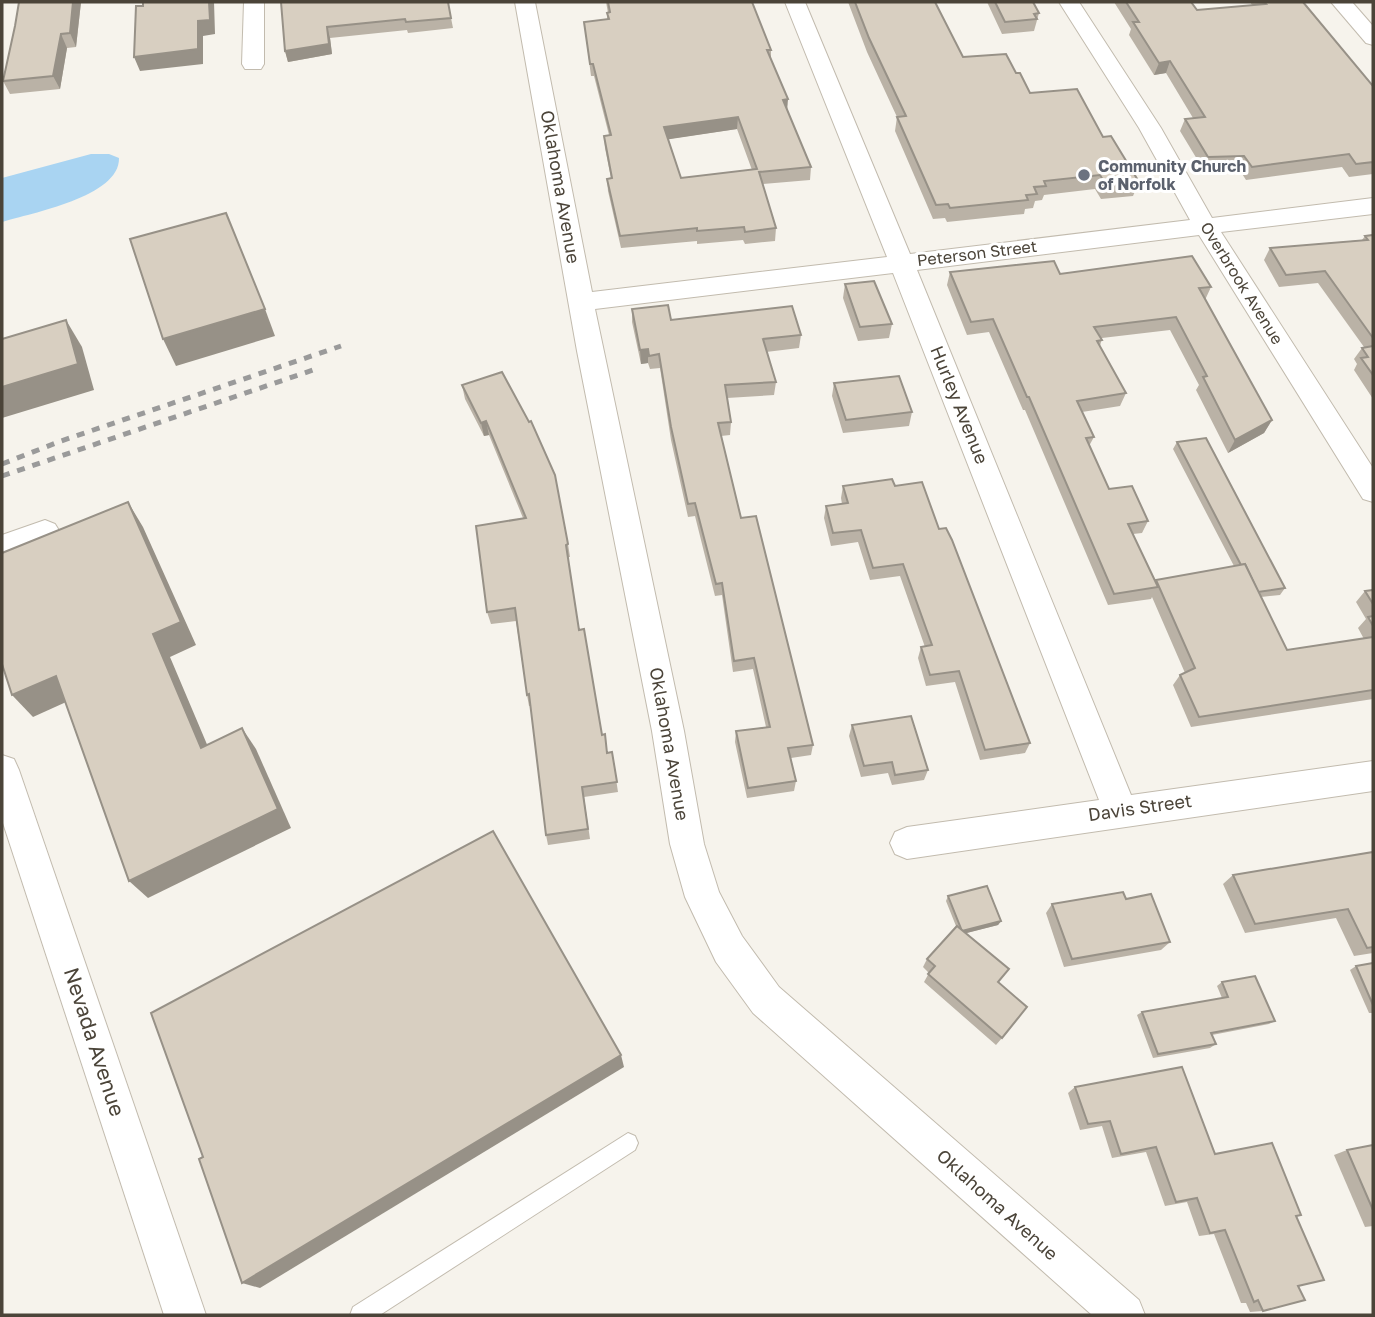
<svg xmlns="http://www.w3.org/2000/svg" width="1375" height="1317" viewBox="0 0 1375 1317" font-family="'Golos Text',sans-serif">
  <rect width="100%" height="100%" fill="#f6f3ec"/>
  <path fill="#a9d4f2" d="M 91,154 L 109,154 L 119,158 C 120,197 31,213 2,222 L 2,178 Z"/>
  <g fill="none" stroke-linecap="round" stroke-linejoin="round">
    <defs>
      <polygon id="service" points="628,1133 635,1136 638,1143 635,1150 380,1315 350,1315 353,1307"/>
      <g id="minor">
        <polygon points="244,2 264,2 264,64 261,69 245,69 242,64"/>
        <polygon points="515,2 535,2 592,292 887,257 785,2 805,2 910,254 1190,220 1139,128 1059,2 1079,2 1161,128 1212,218 1373,198 1373,214 1221,232 1373,468 1373,502 1363,499 1199,235 917,270 1131,795 1373,761 1373,791 907,859 895,854 890,843 895,832 907,827 1099,800 893,273 595,309 684,731 704,844 719,892 742,936 779,987 1139,1300 1145,1315 1092,1315 753,1013 716,962 685,897 670,844 652,731 577,351"/>
        <polygon points="1331,2 1352,2 1373,26 1373,45 1366,43"/>
        <polygon points="45,520 55,524 60,532 55,540 2,559 2,535"/>
        <polygon points="2,755 14,759 19,770 206,1315 164,1315 2,820"/>
      </g>
    </defs>
    <use href="#service" stroke="#c2bbae" stroke-width="2"/>
    <use href="#minor" stroke="#c2bbae" stroke-width="2"/>
    <use href="#service" fill="#fff" fill-rule="evenodd"/>
    <use href="#minor" fill="#fff" fill-rule="evenodd"/>
    <g stroke="#9a9a9a" stroke-width="5" stroke-dasharray="8 8" stroke-linecap="butt">
      <polyline points="2,464 61,441 341,346"/>
      <polyline points="2,476 316,369"/>
    </g>
  </g>
  <g fill="#bab2a6" fill-rule="evenodd">
    <polygon points="19,2 81,2 76,47 67,48 60,89 10,94 3,81 15,26"/>
    <polygon points="281,2 451,18 453,28 408,33 407,30 330,38 332,54 288,62 285,51"/>
    <path d="M 606,2 L 752,2 L 771,50 L 771,59 L 787,110 L 811,167 L 810,180 L 763,184 L 776,228 L 775,241 L 745,244 L 743,240 L 697,244 L 697,241 L 621,248 L 608,191 L 607,179 L 611,178 L 605,148 L 604,136 L 609,135 L 594,76 L 591,76 L 584,22 L 607,19 L 607,13 L 608,13 ZM 737,129 L 752,170 L 681,178 L 668,139 Z"/>
    <polygon points="848,2 935,2 963,57 1016,73 1030,93 1103,137 1139,182 1133,196 1101,199 1095,189 1044,195 1042,200 1035,201 1033,208 1025,209 1024,214 947,222 945,218 933,219 895,131 897,117 867,52"/>
    <polygon points="987,2 1033,2 1039,13 1034,31 1002,34"/>
    <polygon points="1114,2 1191,2 1197,10 1252,5 1250,2 1303,2 1373,86 1373,174 1349,177 1342,167 1246,180 1239,169 1203,169 1180,131 1185,119 1193,118 1166,73 1154,75 1129,35 1131,29"/>
    <polygon points="1373,235 1373,399 1354,370 1357,364 1354,359 1362,348 1364,347 1318,283 1279,287 1264,260 1270,248 1362,240 1365,236"/>
    <polygon points="950,272 1060,274 1211,287 1205,300 1272,420 1264,433 1228,453 1196,390 1199,385 1170,330 1102,338 1100,346 1126,393 1120,406 1082,412 1094,437 1089,446 1109,489 1148,521 1142,533 1133,534 1155,582 1156,580 1234,566 1173,449 1177,442 1285,588 1280,595 1261,597 1287,650 1364,639 1358,628 1366,619 1356,602 1365,591 1373,590 1373,699 1191,727 1173,685 1180,675 1185,673 1152,597 1151,599 1108,605 1025,410 1023,410 989,332 967,335 947,285"/>
    <polygon points="845,284 892,324 889,338 858,341 843,298"/>
    <polygon points="632,309 671,320 801,335 799,348 766,352 776,382 774,395 727,398 731,422 730,435 721,436 741,518 813,745 811,755 791,758 796,781 794,791 747,798 735,742 736,731 766,727 753,669 733,672 722,595 715,596 695,516 688,517 671,440 660,368 650,369 648,363 641,364 632,322"/>
    <polygon points="834,383 912,412 909,426 843,433 832,396"/>
    <polygon points="462,385 568,544 570,557 568,557 579,630 602,735 607,753 612,752 618,792 584,797 590,839 548,845 546,835 531,706 529,706 527,695 516,621 491,624 487,612 523,518 489,435 484,436 465,399"/>
    <polygon points="843,486 895,486 939,529 1030,743 1025,753 980,760 955,682 926,686 918,658 921,647 925,647 900,576 870,580 858,542 831,546 824,518 826,506 842,504 841,498"/>
    <polygon points="852,725 928,770 924,780 892,785 888,773 861,777 849,736"/>
    <polygon points="1373,852 1373,953 1354,956 1336,918 1245,933 1223,884 1233,875"/>
    <polygon points="948,896 1001,921 998,925 966,933 999,982 1002,1038 996,1045 924,982 929,973 923,967 927,959 956,926 946,901"/>
    <polygon points="1126,899 1170,942 1161,950 1064,967 1046,913 1052,904"/>
    <polygon points="1373,963 1373,1013 1369,1013 1350,970 1356,966"/>
    <polygon points="1222,982 1275,1021 1269,1024 1212,1035 1216,1044 1210,1048 1153,1058 1137,1015 1142,1012 1222,998 1217,986"/>
    <polygon points="1075,1087 1215,1154 1296,1217 1298,1286 1263,1311 1250,1312 1246,1303 1241,1303 1214,1234 1199,1236 1187,1202 1165,1206 1146,1152 1112,1158 1102,1126 1080,1130 1068,1093"/>
    <polygon points="1373,1145 1373,1226 1365,1227 1334,1155 1347,1150"/>
  </g>
  <g fill="#979187">
    <polygon points="73,2 81,2 76,47 70,33"/>
    <polygon points="209,2 214,2 215,34 203,36 203,64 140,71 134,57 198,21"/>
    <polygon points="327,27 330,38 332,54 288,62 285,51"/>
    <polygon points="61,34 67,48 60,89 53,76"/>
    <polygon points="1170,61 1166,73 1154,75 1159,63"/>
    <polygon points="788,99 787,112 783,100"/>
    <polygon points="738,117 737,129 664,140 664,127"/>
    <polygon points="265,309 275,336 176,366 163,339"/>
    <polygon points="66,320 82,347 94,390 2,418 2,387"/>
    <polygon points="648,349 648,363 641,364 640,350"/>
    <polygon points="1272,420 1264,433 1228,453 1235,440"/>
    <polygon points="486,421 489,435 484,436 481,423"/>
    <polygon points="128,502 143,527 196,645 170,657 217,768 201,748 153,634"/>
    <polygon points="56,676 75,698 33,717 12,695"/>
    <polygon points="242,728 256,749 291,828 148,898 129,881"/>
    <polygon points="1001,921 998,925 959,935 962,931"/>
    <polygon points="621,1055 624,1067 260,1288 242,1283"/>
  </g>
  <g fill="#d8cfc1" stroke="#979187" stroke-width="2" fill-rule="evenodd">
    <polygon points="19,2 73,2 70,33 61,34 53,76 3,81 15,26"/>
    <polygon points="143,2 209,2 210,20 198,21 198,49 134,57 136,6 143,6"/>
    <polygon points="281,2 448,2 451,18 406,22 405,19 327,27 329,44 285,51"/>
    <path d="M 608,2 L 752,2 L 771,50 L 767,50 L 788,99 L 783,100 L 811,167 L 759,172 L 776,228 L 745,232 L 744,227 L 697,231 L 697,228 L 620,236 L 607,179 L 612,178 L 604,136 L 611,135 L 593,64 L 590,64 L 584,22 L 609,19 L 607,13 L 610,12 ZM 738,117 L 757,169 L 681,178 L 664,127 Z"/>
    <polygon points="855,2 935,2 963,57 1006,54 1016,73 1020,73 1030,93 1077,89 1103,137 1111,136 1139,182 1106,185 1100,175 1044,181 1046,186 1034,187 1037,194 1026,195 1028,200 950,208 948,204 936,205 897,117 906,116 869,38"/>
    <polygon points="995,2 1033,2 1039,13 1034,14 1037,19 1005,22"/>
    <polygon points="1126,2 1191,2 1197,10 1266,4 1264,2 1303,2 1373,86 1373,162 1356,164 1349,154 1252,167 1244,156 1208,157 1185,119 1205,117 1170,61 1159,63 1133,22 1139,22"/>
    <polygon points="226,213 265,309 163,339 130,239"/>
    <polygon points="1373,235 1373,338 1325,271 1286,275 1270,248 1368,240 1365,236"/>
    <polygon points="1192,256 1211,287 1199,288 1272,420 1235,440 1203,377 1207,376 1176,317 1094,327 1102,340 1097,341 1126,393 1077,401 1094,437 1086,438 1109,489 1132,486 1148,521 1128,524 1158,587 1114,594 1029,397 1027,397 993,319 971,322 950,272 1054,261 1060,274"/>
    <polygon points="874,281 892,324 860,327 845,284"/>
    <polygon points="668,305 671,320 792,306 801,335 763,339 776,382 725,385 731,422 718,423 741,518 756,516 813,745 788,748 796,781 748,788 736,731 770,727 754,658 734,661 722,583 716,584 695,503 688,504 671,427 659,354 649,356 648,349 640,350 632,309"/>
    <polygon points="66,320 78,364 2,387 2,339"/>
    <polygon points="1373,346 1373,375 1361,358 1368,357 1362,348"/>
    <polygon points="502,372 529,422 531,421 555,475 568,544 566,545 579,630 584,629 602,735 605,734 607,753 612,752 617,782 582,787 588,829 546,835 529,694 527,695 515,608 487,612 476,526 526,518 486,421 481,423 462,385"/>
    <polygon points="899,376 912,412 846,420 834,383"/>
    <polygon points="1206,438 1285,588 1258,592 1245,564 1241,565 1177,442"/>
    <polygon points="892,479 895,486 922,482 939,529 946,528 952,540 1030,743 985,750 959,671 930,675 921,647 932,645 903,564 873,568 861,530 833,533 826,506 848,503 843,486"/>
    <polygon points="128,502 181,622 153,634 201,748 242,728 278,809 129,881 56,676 12,695 2,664 2,553"/>
    <polygon points="1245,564 1287,650 1373,637 1373,690 1199,717 1180,675 1195,668 1156,580"/>
    <polygon points="1373,590 1373,604 1365,591"/>
    <polygon points="1373,616 1373,626 1368,617"/>
    <polygon points="911,716 928,770 895,775 892,762 864,766 852,725"/>
    <polygon points="493,831 621,1055 242,1283 199,1159 203,1157 151,1013"/>
    <polygon points="1373,852 1373,947 1367,948 1348,909 1255,924 1233,875"/>
    <polygon points="987,886 1001,921 962,931 948,896"/>
    <polygon points="1123,892 1126,899 1151,894 1170,942 1072,959 1052,904"/>
    <polygon points="957,926 1009,969 998,982 1027,1007 1002,1038 928,974 935,966 927,959"/>
    <polygon points="1373,963 1373,1005 1356,966"/>
    <polygon points="1255,976 1275,1021 1211,1033 1216,1044 1158,1054 1142,1012 1228,997 1222,982"/>
    <polygon points="1182,1067 1215,1154 1272,1143 1301,1215 1296,1216 1324,1280 1298,1286 1305,1300 1263,1311 1258,1300 1254,1302 1225,1230 1210,1233 1197,1198 1176,1202 1156,1147 1121,1154 1110,1121 1088,1124 1075,1087"/>
    <polygon points="1373,1145 1373,1210 1347,1150"/>
  </g>
  <circle fill="#6b7280" stroke="#fff" stroke-width="2.5" cx="1084" cy="175" r="7"/>
  <g text-anchor="middle" stroke-width="6" stroke-linejoin="round" paint-order="stroke">
    <g font-size="16" font-weight="bold" fill="#5b616d" stroke="#fff" text-anchor="start">
      <text x="1098" y="172">Community Church<tspan x="1098" dy="18">of Norfolk</tspan></text>
    </g>
    <g font-size="16" fill="#4b4439" stroke="#fff">
      <text transform="translate(977 253) rotate(-7)" y="6">Peterson Street</text>
      <text transform="translate(1242 283) rotate(58)" y="6">Overbrook Avenue</text>
    </g>
    <g font-size="18" fill="#4b4439" stroke="#fff">
      <text transform="translate(560 187) rotate(80)" y="6">Oklahoma Avenue</text>
      <text transform="translate(959 405) rotate(68)" y="6">Hurley Avenue</text>
      <text transform="translate(669 744) rotate(80)" y="6">Oklahoma Avenue</text>
      <text transform="translate(1140 808) rotate(-8)" y="6">Davis Street</text>
      <text transform="translate(997 1205) rotate(42)" y="6">Oklahoma Avenue</text>
    </g>
    <g font-size="21" fill="#4b4439" stroke="#fff">
      <text transform="translate(94 1042) rotate(72)" y="7">Nevada Avenue</text>
    </g>
  </g>
  <rect width="1375" height="1317" fill="none" stroke="#4b4439" stroke-width="7"/>
</svg>
